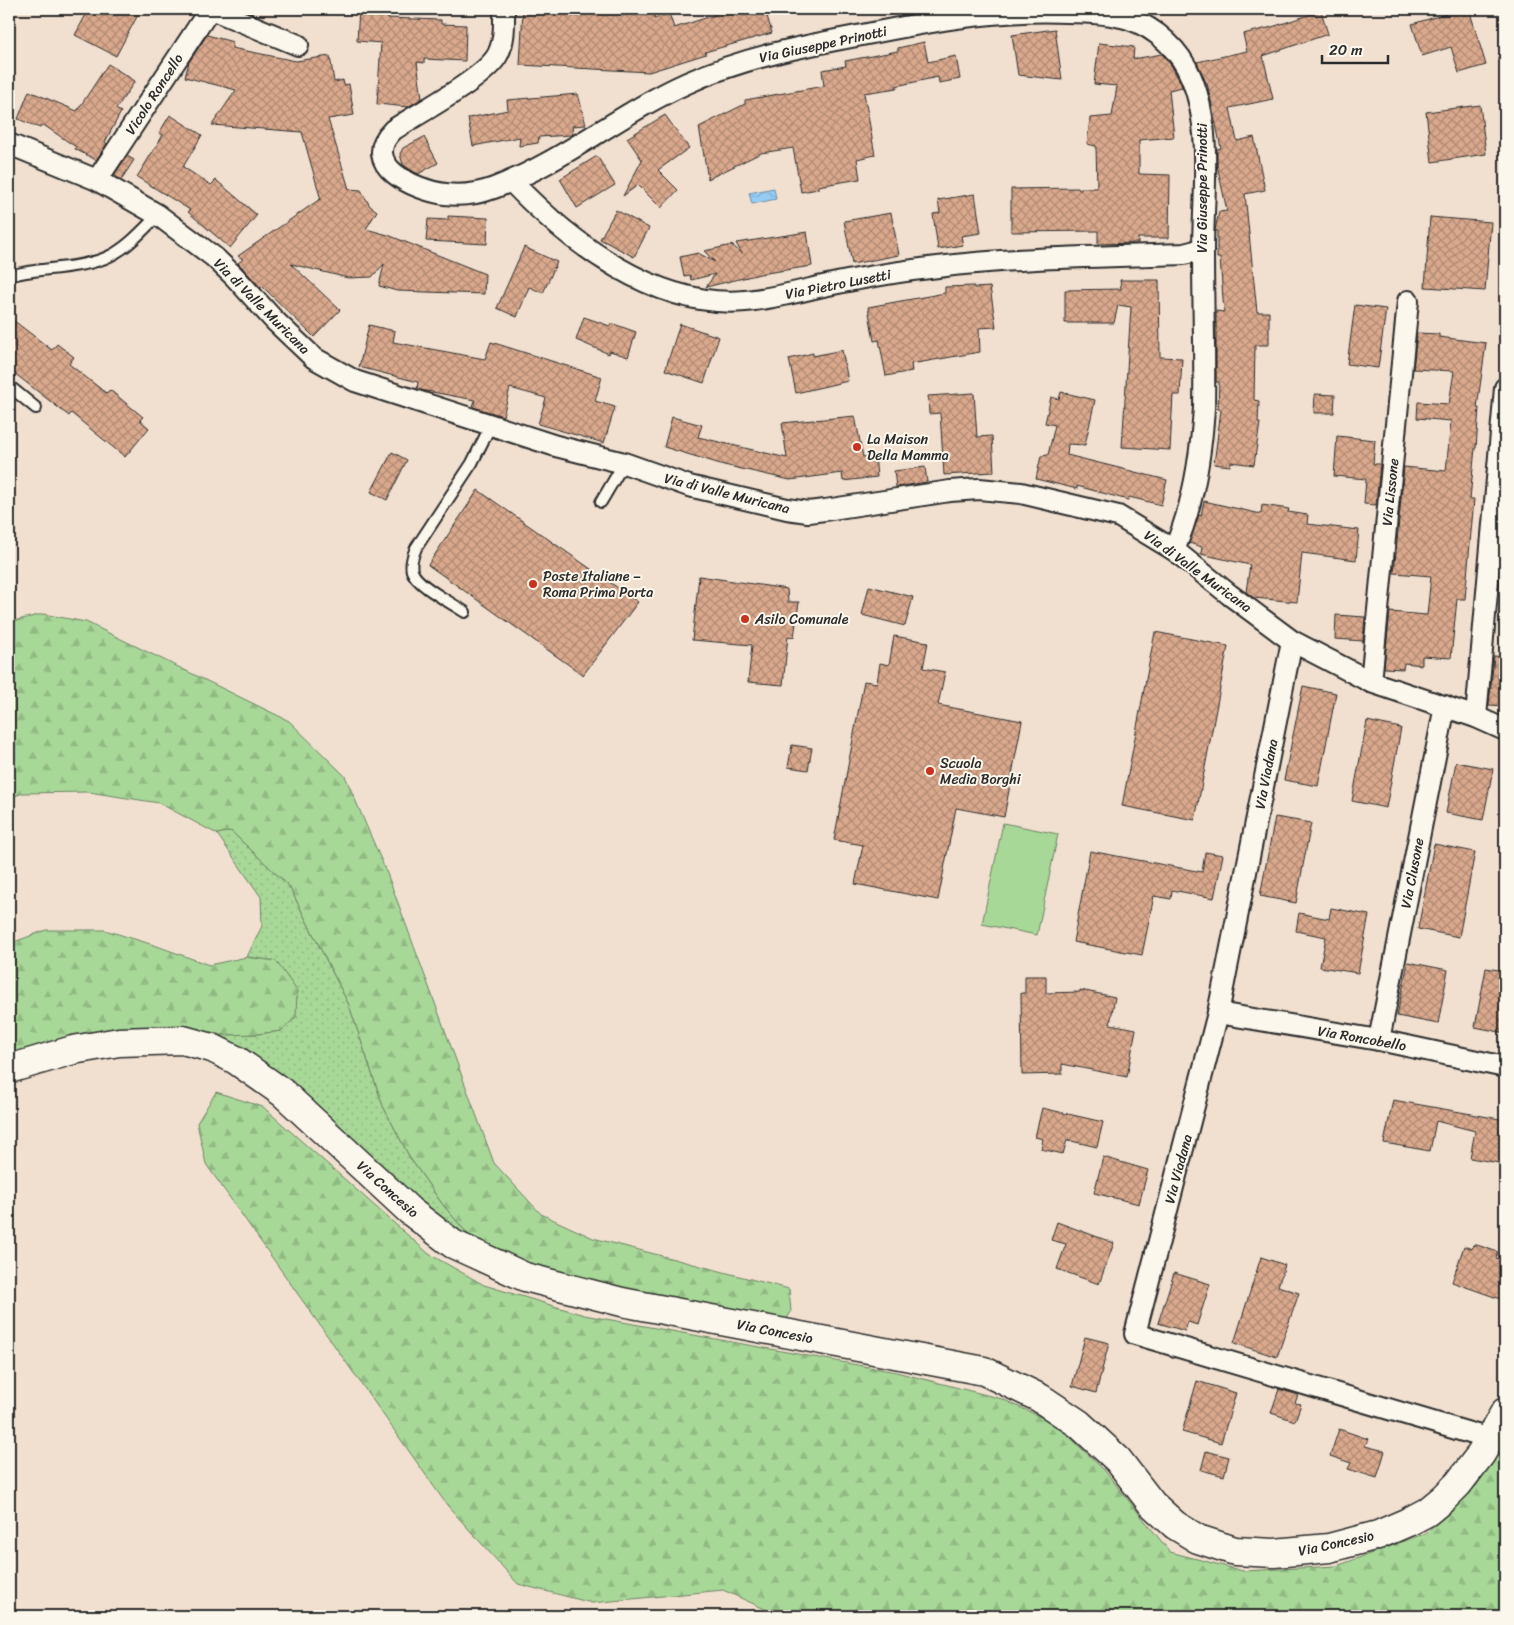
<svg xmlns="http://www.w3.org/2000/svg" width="1514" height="1625" viewBox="0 0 1514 1625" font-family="Sriracha,sans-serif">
  <defs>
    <pattern id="grass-dots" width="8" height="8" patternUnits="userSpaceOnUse" patternTransform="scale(1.25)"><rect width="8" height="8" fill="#a8d898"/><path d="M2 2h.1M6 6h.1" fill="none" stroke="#91ba83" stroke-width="1.8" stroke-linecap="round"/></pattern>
    <pattern id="forest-firs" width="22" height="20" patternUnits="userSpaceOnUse" patternTransform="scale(1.25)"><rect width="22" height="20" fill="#a8d898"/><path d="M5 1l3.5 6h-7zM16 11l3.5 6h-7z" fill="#91ba83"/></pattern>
    <pattern id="water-waves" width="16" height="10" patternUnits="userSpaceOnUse" patternTransform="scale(1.25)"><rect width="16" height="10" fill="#95ccf4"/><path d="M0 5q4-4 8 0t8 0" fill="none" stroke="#81afd1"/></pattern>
    <pattern id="building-cross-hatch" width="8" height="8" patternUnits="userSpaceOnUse" patternTransform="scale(1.25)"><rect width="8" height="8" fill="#daa98d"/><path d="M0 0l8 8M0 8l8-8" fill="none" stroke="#b18a73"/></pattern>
  </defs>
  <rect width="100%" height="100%" fill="#f1e0d0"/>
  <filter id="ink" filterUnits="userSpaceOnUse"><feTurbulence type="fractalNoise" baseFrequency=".02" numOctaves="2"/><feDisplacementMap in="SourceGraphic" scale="10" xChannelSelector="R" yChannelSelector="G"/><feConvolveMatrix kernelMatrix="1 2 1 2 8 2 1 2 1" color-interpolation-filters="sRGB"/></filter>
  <g filter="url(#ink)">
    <polygon fill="url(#grass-dots)" stroke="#6a8262" points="231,830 289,886 349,1005 383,1106 410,1158 443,1205 479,1247 448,1228 387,1175 302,1090 221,1035 257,1034 281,1031 276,961 247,957 262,926 261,897 217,834"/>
    <g fill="url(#forest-firs)" stroke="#6a8262">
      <polygon points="43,614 86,622 289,721 345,776 388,876 494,1163 541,1214 593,1238 789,1289 791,1312 783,1325 536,1273 479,1247 443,1205 410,1158 383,1106 349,1005 289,886 231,831 217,834 159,803 89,792 23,793 9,798 9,622"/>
      <polygon points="46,930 105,930 157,946 209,965 247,957 276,961 297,991 296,1017 281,1031 257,1034 221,1035 175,1026 92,1035 9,1059 9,944"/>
      <polygon points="216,1092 263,1107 429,1254 484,1285 584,1315 896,1372 1002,1399 1056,1424 1104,1470 1170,1552 1243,1571 1337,1566 1426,1533 1477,1485 1505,1438 1505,1616 771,1616 767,1610 723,1590 592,1603 518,1584 447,1505 206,1164 197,1123"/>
    </g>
    <polygon fill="#a8d898" stroke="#6a8262" points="1003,823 1058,834 1037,935 982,924"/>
    <polygon fill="url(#water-waves)" stroke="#6b8ca4" points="774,188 776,199 752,204 749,193"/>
    <g fill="url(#building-cross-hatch)" stroke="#2b2b2b">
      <polygon points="89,9 141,9 116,56 75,35"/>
      <polygon points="359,9 388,9 387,18 441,20 441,24 466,25 465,61 424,59 424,63 417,62 422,98 408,107 377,104 381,43 357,41"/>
      <polygon points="523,9 655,9 654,19 669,13 674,28 715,15 714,9 765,9 772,33 705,52 706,54 649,72 520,65"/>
      <polygon points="1462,9 1469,9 1486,65 1459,73 1451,47 1422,56 1412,24"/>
      <polygon points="1321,11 1328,34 1263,56 1273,99 1230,108 1237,141 1254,137 1265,190 1245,194 1257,312 1269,312 1269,345 1255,345 1254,400 1259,401 1258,423 1260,423 1254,465 1231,462 1230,466 1214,464 1221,410 1218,409 1219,382 1216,382 1216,311 1224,312 1220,258 1217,258 1217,231 1215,230 1219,212 1227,211 1217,165 1217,149 1221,148 1207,83 1206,83 1197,62 1247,51 1243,34 1272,27"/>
      <polygon points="1055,29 1062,80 1018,75 1012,35"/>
      <polygon points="207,35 233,42 232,48 296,61 330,56 334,82 343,80 344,85 349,84 354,115 328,119 349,189 361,190 370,206 377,211 366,229 388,235 485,274 484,294 397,291 379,286 384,264 372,277 348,278 291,264 340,310 314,337 262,286 261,288 238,263 243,259 238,256 320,199 321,200 302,132 212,125 236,90 185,77 189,62"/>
      <polygon points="924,42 928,62 956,56 960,79 939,83 938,77 896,86 897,88 864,93 875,155 857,159 860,179 818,186 818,189 801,192 793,148 761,153 708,179 699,127 745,104 745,100 824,86 822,70 846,66 845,61 898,51 898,48"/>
      <polygon points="1099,43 1134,47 1133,59 1162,54 1171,65 1180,81 1182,87 1169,90 1174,137 1139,140 1139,174 1170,175 1169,238 1138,238 1138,243 1098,244 1098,231 1011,232 1011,189 1078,188 1079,190 1081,190 1081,188 1097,188 1096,146 1087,144 1090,118 1112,116 1117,86 1094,84"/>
      <polygon points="108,64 135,81 116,109 121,112 105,142 107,144 96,160 75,149 76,147 42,124 40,128 18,119 29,91 77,111"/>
      <polygon points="578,94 586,125 572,126 573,134 571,135 539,137 538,143 519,146 520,137 473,146 468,118 508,110 507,100"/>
      <polygon points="1480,105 1486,154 1432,162 1426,112"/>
      <polygon points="170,115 202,135 183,167 211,185 216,180 257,215 230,248 188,212 190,210 137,177 163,135 159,133"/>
      <polygon points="665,115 689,148 658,170 678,190 661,208 638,185 623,196 642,160 627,138"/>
      <polygon points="424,137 438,163 418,174 403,165 400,154 403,148"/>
      <polygon points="127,156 134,160 121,180 114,175"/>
      <polygon points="597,156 615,185 577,208 560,179"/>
      <polygon points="975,194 981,233 961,236 963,245 938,249 933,214 940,213 938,200"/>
      <polygon points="616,210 649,228 634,257 600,239"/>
      <polygon points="891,213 899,255 852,264 844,221"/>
      <polygon points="448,216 488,218 487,244 426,241 428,219 448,220"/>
      <polygon points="1430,217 1491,222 1485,291 1425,287"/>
      <polygon points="807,232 812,266 760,274 706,287 715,274 691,280 690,275 684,276 680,257 698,253 715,262 704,251 732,245 742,254 736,243"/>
      <polygon points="524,247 557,262 543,293 529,287 517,317 497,308"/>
      <polygon points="1120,280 1159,280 1160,357 1182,358 1180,395 1173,395 1170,450 1122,447 1131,307 1118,305 1114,323 1065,323 1065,290 1121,289"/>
      <polygon points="974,286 974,288 990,287 996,327 979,328 980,352 911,364 912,371 886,376 879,340 874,341 868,307 945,293 945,287"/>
      <polygon points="1355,305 1386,309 1378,368 1347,364"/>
      <polygon points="9,317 52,350 57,344 74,357 69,364 106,393 110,390 143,417 140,420 149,428 125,457 71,413 69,416 9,369"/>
      <polygon points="584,317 610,326 611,323 636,332 628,357 610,351 609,354 576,340"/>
      <polygon points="680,324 719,337 704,383 665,370"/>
      <polygon points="369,325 395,331 393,342 485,359 491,342 602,377 595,401 615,407 604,443 538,424 546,398 510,388 503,416 473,407 475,400 421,390 417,389 418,382 359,367"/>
      <polygon points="1417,333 1439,334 1439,337 1486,343 1477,408 1479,408 1476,448 1475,448 1470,499 1474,499 1465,599 1457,599 1451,658 1422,656 1422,665 1404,663 1403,669 1384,668 1390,612 1427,615 1431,576 1394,573 1404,467 1446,471 1451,421 1417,418 1418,402 1449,404 1454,371 1413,369"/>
      <polygon points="842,350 848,381 796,393 789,359 813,353 813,356"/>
      <polygon points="1061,392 1095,400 1085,445 1068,444 1067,455 1167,480 1161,505 1129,497 1128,500 1077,486 1077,489 1036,479 1041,456 1048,455 1055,425 1045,423 1051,397 1059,399"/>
      <polygon points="974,393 977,437 992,436 994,472 944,475 940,413 929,414 928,396"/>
      <polygon points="1315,394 1335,395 1334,413 1314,413"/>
      <polygon points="855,416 863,457 875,455 877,477 843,481 842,473 790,480 724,465 664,447 672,417 702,425 698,437 787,458 782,423"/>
      <polygon points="1337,436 1375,440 1373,464 1380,464 1376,505 1364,504 1366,479 1334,476"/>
      <polygon points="392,452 407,460 387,500 371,492"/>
      <polygon points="925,467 927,482 896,487 894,471"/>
      <polygon points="478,490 638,602 583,675 428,565"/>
      <polygon points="1204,501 1261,514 1262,505 1289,509 1288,512 1308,515 1307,524 1359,530 1356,560 1302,553 1297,602 1254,598 1246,592 1250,565 1201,554 1202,547 1189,543 1199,515 1201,516"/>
      <polygon points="699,576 787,589 788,602 799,602 794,637 788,636 783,685 748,682 752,645 692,640"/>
      <polygon points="869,586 913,597 905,626 862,615"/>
      <polygon points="1336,615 1365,617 1363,641 1335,639"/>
      <polygon points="1155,632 1228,646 1195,820 1122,806"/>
      <polygon points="894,636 928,642 923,668 945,672 938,705 1022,721 1004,817 956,808 938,900 855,884 863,845 834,840 864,681 877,683 880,663 889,665"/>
      <polygon points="1494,656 1505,657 1505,706 1489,705"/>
      <polygon points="1303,686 1336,693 1318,786 1284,780"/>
      <polygon points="1367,721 1401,728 1386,808 1352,801"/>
      <polygon points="792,745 812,748 808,770 788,767"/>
      <polygon points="1456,762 1493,769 1483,820 1446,813"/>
      <polygon points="1275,817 1311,823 1296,903 1260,896"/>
      <polygon points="1434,844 1475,852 1459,937 1418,929"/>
      <polygon points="1090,851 1202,872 1205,852 1223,855 1214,898 1172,890 1171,899 1154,896 1142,955 1073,942"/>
      <polygon points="1331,908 1369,915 1358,973 1320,967 1326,937 1296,931 1299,913 1329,919"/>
      <polygon points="1408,962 1448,970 1438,1024 1397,1016"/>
      <polygon points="1486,968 1505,971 1505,1033 1475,1027"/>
      <polygon points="1025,976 1046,976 1046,993 1080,992 1080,990 1115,997 1110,1024 1136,1029 1127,1077 1062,1064 1062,1074 1022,1075 1021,993 1025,993"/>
      <polygon points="1393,1100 1505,1120 1505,1164 1470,1158 1475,1131 1436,1121 1430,1151 1384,1143"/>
      <polygon points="1042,1108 1103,1122 1097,1147 1067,1140 1063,1154 1041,1149 1043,1139 1035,1137"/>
      <polygon points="1103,1157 1148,1170 1139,1204 1094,1193"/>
      <polygon points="1057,1222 1114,1243 1099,1284 1057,1269 1066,1244 1051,1240"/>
      <polygon points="1474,1244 1498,1252 1496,1258 1505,1261 1505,1284 1500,1299 1452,1282 1464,1246 1472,1249"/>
      <polygon points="1261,1257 1285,1265 1278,1286 1299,1293 1277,1357 1234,1343"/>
      <polygon points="1174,1273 1210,1284 1197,1325 1188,1322 1185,1331 1158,1323"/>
      <polygon points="1085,1337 1109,1343 1096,1393 1072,1386"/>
      <polygon points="1197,1381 1236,1393 1221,1443 1182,1432"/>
      <polygon points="1279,1389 1298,1395 1295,1403 1301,1404 1295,1421 1271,1413"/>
      <polygon points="1339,1429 1368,1439 1365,1446 1385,1451 1377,1478 1348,1469 1351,1463 1330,1456"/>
      <polygon points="1206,1451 1229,1457 1224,1476 1201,1470"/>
    </g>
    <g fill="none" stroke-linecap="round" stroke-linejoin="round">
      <defs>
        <g id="lane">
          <path d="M 9,276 C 25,271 42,270 59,268 C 112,262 121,253 158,215"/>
          <polyline points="9,386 36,408"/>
          <polyline points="601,502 624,463"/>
          <path d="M 465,612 C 452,603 417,586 412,571 C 410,563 413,555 416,548 L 472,463 L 491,425"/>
        </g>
        <g id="street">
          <polyline points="211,9 298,45"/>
          <path d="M 504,9 C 504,24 505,40 498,54 C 487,77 417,114 393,130 C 358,165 415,190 445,194 C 462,196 478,194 494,188 C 563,162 620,113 687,83 C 742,58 803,46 862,35 C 932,21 995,9 1067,12 C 1088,12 1109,13 1129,19 C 1156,28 1180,50 1191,77 C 1213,129 1203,196 1203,251 C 1203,304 1205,356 1204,408 C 1201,455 1193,507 1174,550"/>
          <polyline points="9,144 97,180 158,215 214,257 234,276 274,320 314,358 355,381 556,446 624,463 689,486 787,509 808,512 825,510 950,491 979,489 1021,493 1118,516 1174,550 1230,595 1292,641 1371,682 1476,717 1505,730"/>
          <polyline points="97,180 210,9"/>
          <path d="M 511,181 C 569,242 656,309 745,301 C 771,299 797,292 823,286 C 861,278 900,271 938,267 C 1019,257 1102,257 1184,254 L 1203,249"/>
          <polyline points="1292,641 1218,1013 1135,1334 1490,1439"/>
          <polyline points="1371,682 1408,301"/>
          <polyline points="1476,717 1505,388"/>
          <polyline points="1218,1013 1379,1040 1505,1067"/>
          <polyline points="1379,1040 1445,706"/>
        </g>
        <polyline id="secondary" points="9,1069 73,1050 119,1042 183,1040 212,1048 236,1060 283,1093 410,1211 453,1244 525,1277 622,1302 984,1371 1040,1398 1079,1424 1118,1460 1152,1504 1175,1525 1198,1539 1235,1551 1274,1553 1329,1548 1378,1535 1408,1522 1427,1512 1444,1498 1458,1484 1481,1454 1505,1412"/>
      </defs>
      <use href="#lane" stroke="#2b2b2b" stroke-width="14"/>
      <use href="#street" stroke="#2b2b2b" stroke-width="24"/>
      <use href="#secondary" stroke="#2b2b2b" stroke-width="31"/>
      <use href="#lane" stroke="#fbf7ec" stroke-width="10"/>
      <use href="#street" stroke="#fbf7ec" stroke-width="20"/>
      <use href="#secondary" stroke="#fbf7ec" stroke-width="28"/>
    </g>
  </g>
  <g fill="#c8321e" stroke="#fbf7ec" stroke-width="2">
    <circle cx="857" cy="447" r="5"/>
    <circle cx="533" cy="584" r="5"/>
    <circle cx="745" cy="619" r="5"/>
    <circle cx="930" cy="771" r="5"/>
  </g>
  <g text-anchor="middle" stroke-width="4" stroke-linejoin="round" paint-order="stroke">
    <g font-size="14" fill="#2b2b2b" stroke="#fbf7ec">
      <text transform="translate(823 44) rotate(-12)" y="5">Via Giuseppe Prinotti</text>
      <text transform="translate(154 94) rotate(-57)" y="5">Vicolo Roncello</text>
      <text transform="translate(1202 188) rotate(-90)" y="5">Via Giuseppe Prinotti</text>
      <text transform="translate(838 284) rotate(-11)" y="5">Via Pietro Lusetti</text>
      <text transform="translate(262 306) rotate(45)" y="5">Via di Valle Muricana</text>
      <text transform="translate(1390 492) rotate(-84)" y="5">Via Lissone</text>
      <text transform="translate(727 493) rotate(14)" y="5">Via di Valle Muricana</text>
      <text transform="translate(1198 571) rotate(36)" y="5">Via di Valle Muricana</text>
      <text transform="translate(1266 774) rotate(-79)" y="5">Via Viadana</text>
      <text transform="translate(1412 873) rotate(-79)" y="5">Via Clusone</text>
      <text transform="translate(1362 1038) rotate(10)" y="5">Via Roncobello</text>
      <text transform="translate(1178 1169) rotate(-75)" y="5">Via Viadana</text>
      <text transform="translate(388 1189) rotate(42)" y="5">Via Concesio</text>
      <text transform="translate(775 1331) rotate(11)" y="5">Via Concesio</text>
      <text transform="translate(1336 1543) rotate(-12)" y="5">Via Concesio</text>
    </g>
    <g font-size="14" fill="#2b2b2b" stroke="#fbf7ec" text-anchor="start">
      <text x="867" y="444">La Maison<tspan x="867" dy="16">Della Mamma</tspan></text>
      <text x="543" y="581">Poste Italiane –<tspan x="543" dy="16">Roma Prima Porta</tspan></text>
      <text x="755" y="624">Asilo Comunale</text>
      <text x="940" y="768">Scuola<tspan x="940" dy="16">Media Borghi</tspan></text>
    </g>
  </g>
  <rect width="1514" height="1625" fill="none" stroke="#fbf7ec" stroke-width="30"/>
  <rect x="15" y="15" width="1484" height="1595" fill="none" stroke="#2b2b2b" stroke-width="2" filter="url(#ink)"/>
  <path d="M1322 55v8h66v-8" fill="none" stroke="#2b2b2b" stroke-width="2.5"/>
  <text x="1329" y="55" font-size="15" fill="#2b2b2b" stroke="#fbf7ec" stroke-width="4" paint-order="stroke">20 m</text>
</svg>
